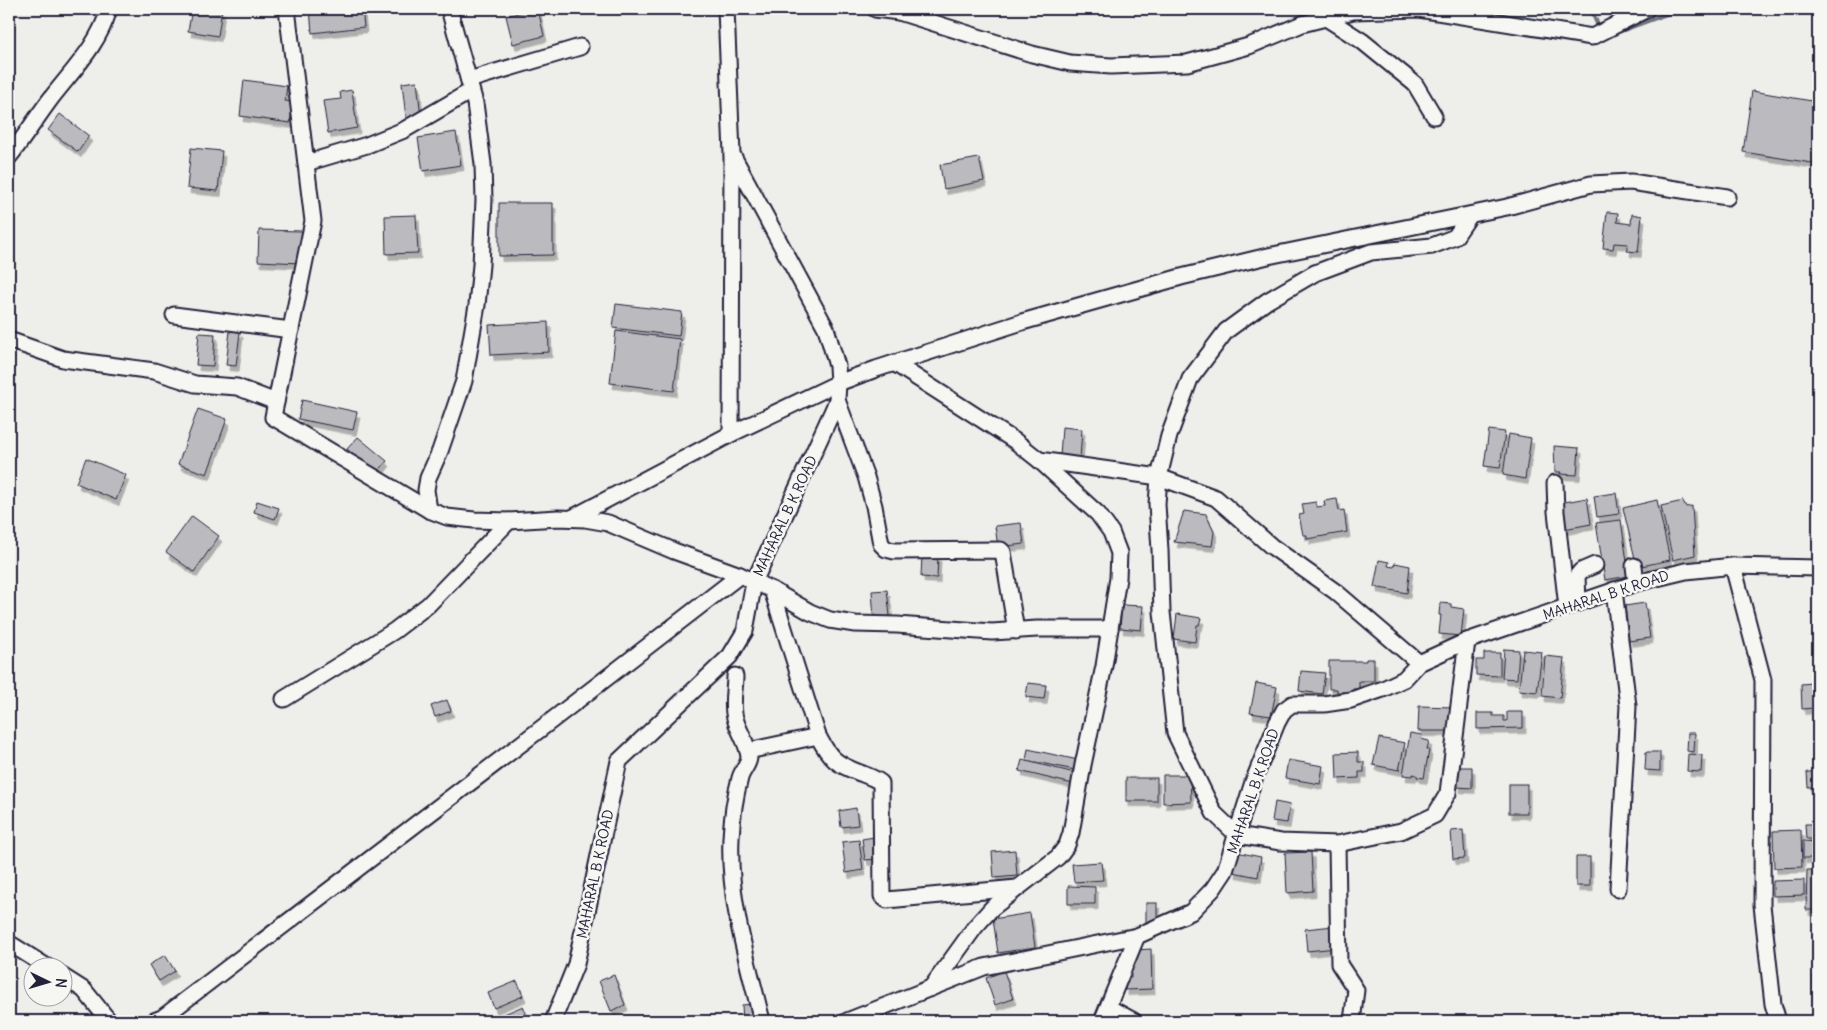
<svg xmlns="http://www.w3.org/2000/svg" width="1827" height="1030" viewBox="0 0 1827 1030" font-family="Delius,sans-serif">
  <defs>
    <filter id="shadow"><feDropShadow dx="3" dy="5.5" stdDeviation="0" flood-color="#0004"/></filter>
  </defs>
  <rect width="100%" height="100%" fill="#eeeeeb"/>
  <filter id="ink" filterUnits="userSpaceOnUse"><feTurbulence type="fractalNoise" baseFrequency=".02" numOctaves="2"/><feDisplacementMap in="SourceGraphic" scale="10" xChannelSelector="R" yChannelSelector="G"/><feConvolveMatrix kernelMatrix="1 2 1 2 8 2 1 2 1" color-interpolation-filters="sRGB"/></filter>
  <g filter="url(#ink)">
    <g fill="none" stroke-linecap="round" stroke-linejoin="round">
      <g stroke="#727281" stroke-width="4.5">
        <polyline points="1591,9 1600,30"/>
        <polyline points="1618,32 1677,10 1811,9"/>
      </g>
    </g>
    <g fill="#bbbbbf" stroke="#22223b" filter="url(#shadow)">
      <polygon points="192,9 222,9 218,36 188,31"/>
      <polygon points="310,9 362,9 364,27 312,33"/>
      <polygon points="534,9 538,9 544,36 513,44 506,16"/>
      <polygon points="244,80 287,86 285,101 293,102 290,123 240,116"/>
      <polygon points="417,81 421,117 406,118 402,83"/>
      <polygon points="352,90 357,128 328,133 323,101 341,99 340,92"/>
      <polygon points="1752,91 1818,102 1818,164 1743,152"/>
      <polygon points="60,114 89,136 78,152 48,130"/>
      <polygon points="456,132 461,165 423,171 418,138"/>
      <polygon points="191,148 222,151 218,191 187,188"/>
      <polygon points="979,158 984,181 944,189 940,165"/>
      <polygon points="499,203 553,203 553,255 499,256"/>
      <polygon points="1607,212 1618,213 1617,222 1631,224 1632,214 1642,216 1638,252 1627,251 1628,244 1614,243 1613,249 1603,248"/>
      <polygon points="416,215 418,253 386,254 385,216"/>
      <polygon points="259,230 302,231 301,263 258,261"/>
      <polygon points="616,304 682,312 679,336 613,328"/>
      <polygon points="548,322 549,352 491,355 489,325"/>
      <polygon points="230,331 240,332 236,366 226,365"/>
      <polygon points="616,331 680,339 674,391 610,383"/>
      <polygon points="199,333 215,334 213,366 196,365"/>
      <polygon points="302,400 357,412 353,430 298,419"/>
      <polygon points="198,409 227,419 207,474 178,464"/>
      <polygon points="1062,427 1082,429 1080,459 1060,457"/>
      <polygon points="1489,430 1505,432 1500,468 1484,466"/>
      <polygon points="1509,434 1531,438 1525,479 1503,475"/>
      <polygon points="358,437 387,461 376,474 347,449"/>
      <polygon points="1554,446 1579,448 1577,475 1560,474 1561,472 1555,472"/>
      <polygon points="86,458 126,475 116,500 76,483"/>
      <polygon points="1616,493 1619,514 1597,517 1594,496"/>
      <polygon points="1587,498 1591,524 1564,529 1559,503"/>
      <polygon points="1337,499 1339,511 1344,510 1347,532 1307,539 1307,535 1303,535 1299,515 1304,514 1302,504 1316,502 1317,507 1325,506 1324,501"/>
      <polygon points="1657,500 1670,560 1637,567 1623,508"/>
      <polygon points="257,501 279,508 275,519 254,512"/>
      <polygon points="1683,501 1686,507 1692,506 1695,555 1673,560 1661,506"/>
      <polygon points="1184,511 1206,514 1214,532 1212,546 1174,542"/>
      <polygon points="192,516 219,536 194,572 166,552"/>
      <polygon points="1621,520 1629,576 1605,580 1596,523"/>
      <polygon points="1021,523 1024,544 998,547 995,526"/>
      <polygon points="922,555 938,556 937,578 921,577"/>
      <polygon points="1379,560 1389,562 1388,566 1394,567 1395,563 1410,566 1407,593 1374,587"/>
      <polygon points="887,590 890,616 874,618 872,591"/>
      <polygon points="1440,603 1451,604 1451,607 1464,609 1461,636 1439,634 1441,615 1439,615"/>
      <polygon points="1645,603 1650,638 1629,641 1625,606"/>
      <polygon points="1122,605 1143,606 1141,630 1120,628"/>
      <polygon points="1177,614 1201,618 1199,625 1197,625 1195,642 1174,639"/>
      <polygon points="1504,649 1519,650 1517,679 1502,678"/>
      <polygon points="1523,650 1542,652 1537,692 1519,690"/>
      <polygon points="1484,653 1500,653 1500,676 1476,675 1476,660 1484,660"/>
      <polygon points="1545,656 1564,658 1560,698 1542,696"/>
      <polygon points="1366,659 1374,659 1374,681 1359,681 1359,689 1353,689 1353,692 1337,692 1337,689 1329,689 1329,661 1366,661"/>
      <polygon points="1301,671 1325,673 1322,694 1299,691"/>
      <polygon points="1028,683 1046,685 1044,699 1026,697"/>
      <polygon points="1256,683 1277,687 1271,716 1250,713"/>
      <polygon points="1813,683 1814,708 1802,709 1801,684"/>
      <polygon points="447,700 451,711 435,717 431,706"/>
      <polygon points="1419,706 1453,707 1453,731 1418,731"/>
      <polygon points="1507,712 1523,712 1523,728 1477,729 1477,713 1493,713 1493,716 1504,716 1504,721 1507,721"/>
      <polygon points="1410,733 1422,735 1421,739 1429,741 1427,749 1429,750 1424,778 1417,777 1417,775 1413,774 1413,776 1403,775"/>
      <polygon points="1688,733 1695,733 1694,752 1687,751"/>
      <polygon points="1379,738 1405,743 1399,770 1373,765"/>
      <polygon points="1028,749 1078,760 1075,770 1026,760"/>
      <polygon points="1358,752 1358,762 1364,762 1364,772 1359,772 1359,778 1337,779 1336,753"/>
      <polygon points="1646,752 1660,752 1660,771 1645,770"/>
      <polygon points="1688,754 1702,755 1701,772 1687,771"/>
      <polygon points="1022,760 1075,773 1073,784 1019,771"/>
      <polygon points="1288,760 1323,766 1320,784 1285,778"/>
      <polygon points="1458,767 1472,767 1472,788 1457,787"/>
      <polygon points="1807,772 1818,772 1818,787 1808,787"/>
      <polygon points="1163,775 1190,775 1191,802 1163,803"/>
      <rect x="1126" y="778" width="31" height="23"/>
      <rect x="1509" y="784" width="18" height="29"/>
      <polygon points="1275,802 1290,805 1287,823 1272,821"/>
      <polygon points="856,808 858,825 841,827 839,811"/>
      <polygon points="1805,824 1818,824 1818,839 1806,839"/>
      <polygon points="1463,830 1465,858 1453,859 1451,831"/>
      <polygon points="1801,830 1802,867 1774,868 1773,831"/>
      <polygon points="874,837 877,859 865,860 862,839"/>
      <polygon points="859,840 863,870 846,873 842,842"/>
      <polygon points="1803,841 1818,842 1818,858 1803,858"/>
      <polygon points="1015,850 1017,876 994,878 992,852"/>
      <polygon points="1236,852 1261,857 1258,877 1233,872"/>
      <polygon points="1311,852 1313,891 1287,893 1285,853"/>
      <rect x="1576" y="857" width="14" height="29"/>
      <polygon points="1101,862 1103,880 1074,882 1072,864"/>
      <polygon points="1807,870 1818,870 1818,910 1806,910"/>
      <polygon points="1804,880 1804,895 1773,896 1773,881"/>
      <polygon points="1068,886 1095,887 1095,904 1068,904"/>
      <rect x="1146" y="903" width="11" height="21"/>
      <polygon points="1030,913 1035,947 998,953 993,919"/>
      <polygon points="1334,926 1336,948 1307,951 1305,929"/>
      <polygon points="1151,949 1152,989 1125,990 1125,978 1131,978 1130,961 1137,961 1136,950"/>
      <polygon points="165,955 175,971 159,981 149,965"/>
      <polygon points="1004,971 1013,999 995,1005 986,978"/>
      <polygon points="614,975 625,1005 611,1011 599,981"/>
      <polygon points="1818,975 1818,996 1814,997 1813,976"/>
      <polygon points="517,981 523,996 494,1008 488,993"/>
      <polygon points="753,1004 755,1021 743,1021 742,1005"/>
      <polygon points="523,1006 528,1019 522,1021 499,1021 497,1017"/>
    </g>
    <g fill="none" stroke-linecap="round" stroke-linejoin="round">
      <defs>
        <g id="minor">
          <polyline points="287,9 313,221 273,417 429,510 447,517 474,520 509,521 558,518 585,519 608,523 674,551 740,575 772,590 810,612 830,620 855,624 897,625 992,632 1037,629 1110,629"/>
          <polyline points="875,9 899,12 909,10"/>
          <polyline points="899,12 1032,54 1070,63 1111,66 1187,63 1249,46 1302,24 1353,11 1419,9 1592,37 1647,9"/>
          <polyline points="1326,18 1362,41 1415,84 1434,116"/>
          <polyline points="469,80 580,47"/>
          <path d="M 9,157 C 23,139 35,120 49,101 C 71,72 99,45 109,9"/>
          <polyline points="306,163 367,145 404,130 471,91"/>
          <polyline points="174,315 291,330"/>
          <polyline points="9,340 63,359 154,371 195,384 237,387 276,402"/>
          <polyline points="894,363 1015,441 1039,460 1098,514 1111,532 1119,553 1118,578 1104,666 1083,765 1071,833 1067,845 1058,857 992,908 975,927 931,988"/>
          <polyline points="837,400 866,477 874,506 881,544 886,549 894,551 1001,550 1003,552 1016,631"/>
          <polyline points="731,434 732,155"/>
          <polyline points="1039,460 1159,477 1216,498 1271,546 1336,592 1419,663"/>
          <polyline points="1555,483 1556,512 1567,607"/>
          <polyline points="429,510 426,490 428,478 440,451 464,381 477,305 481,265 484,200 483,164 475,103 449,9"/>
          <polyline points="572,518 731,434 838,383 876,369 1022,322 1181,277 1268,256 1507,207 1591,184 1631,182 1727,197"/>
          <polyline points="1634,566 1636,583"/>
          <polyline points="1733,566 1763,680 1762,905 1773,1004 1778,1021"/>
          <path d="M 772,590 L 818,736 C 830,759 836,764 860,773 C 868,776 875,778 881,783 L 882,896 L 887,900 L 1017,888"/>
          <polyline points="1614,590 1628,706 1618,889"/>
          <polyline points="1578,603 1577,576 1581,571 1595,565"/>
          <path d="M 735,676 C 735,689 731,705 735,718 C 738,731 748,743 749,757 C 749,765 742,770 740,778 C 735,796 732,818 731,838 C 728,900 748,962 762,1021"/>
          <polyline points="284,699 394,631 428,605 509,521"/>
          <polyline points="748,751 818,736"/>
          <polyline points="1337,844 1401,831 1435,815 1448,793 1467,641"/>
          <polyline points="9,943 49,968"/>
          <polyline points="62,976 84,990 109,1021"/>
          <polyline points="1108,1007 1134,1021"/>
          <polyline points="154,1021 162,1018 547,724 740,575"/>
          <polyline points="553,1021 576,964 619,761 730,656 745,631 754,582 833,410 837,400 838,383 837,366 826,328 732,154 726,9"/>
          <polyline points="847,1021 984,967 1137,936 1191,912 1213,889 1225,871 1253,782 1277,723 1284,710 1292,704 1324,704 1351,700 1383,689 1404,679 1419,663 1467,641 1636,583 1686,571 1733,566 1818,568"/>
          <polyline points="1102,1021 1137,936"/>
          <polyline points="1352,1021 1356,990 1339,964 1337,844 1281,842 1237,835 1214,813 1175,733 1162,612 1160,550 1157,504 1159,477 1169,436 1190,379 1226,331 1267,301 1315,273 1371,252 1432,246 1455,237 1470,215"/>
        </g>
      </defs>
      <use href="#minor" stroke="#22223b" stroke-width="19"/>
      <use href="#minor" stroke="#f6f6f2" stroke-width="15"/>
    </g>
  </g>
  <g text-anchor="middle" stroke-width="5" stroke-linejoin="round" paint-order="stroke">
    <g font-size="14" fill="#22223b" stroke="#f6f6f2">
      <text transform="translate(785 516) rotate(-65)" y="5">MAHARAL B K ROAD</text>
      <text transform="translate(1606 595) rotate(-18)" y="5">MAHARAL B K ROAD</text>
      <text transform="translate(1253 791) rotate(-71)" y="5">MAHARAL B K ROAD</text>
      <text transform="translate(595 874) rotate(-78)" y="5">MAHARAL B K ROAD</text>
    </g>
  </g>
  <rect width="1827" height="1030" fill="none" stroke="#f6f6f2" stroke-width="30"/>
  <rect x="15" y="15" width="1797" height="1000" fill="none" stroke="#22223b" stroke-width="2" filter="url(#ink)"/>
  <g transform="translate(48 982) rotate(95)"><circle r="24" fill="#f6f6f2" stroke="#a1a1a9"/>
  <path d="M0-4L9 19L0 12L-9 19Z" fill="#22223b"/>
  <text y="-8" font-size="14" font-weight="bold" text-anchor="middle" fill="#22223b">N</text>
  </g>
</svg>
